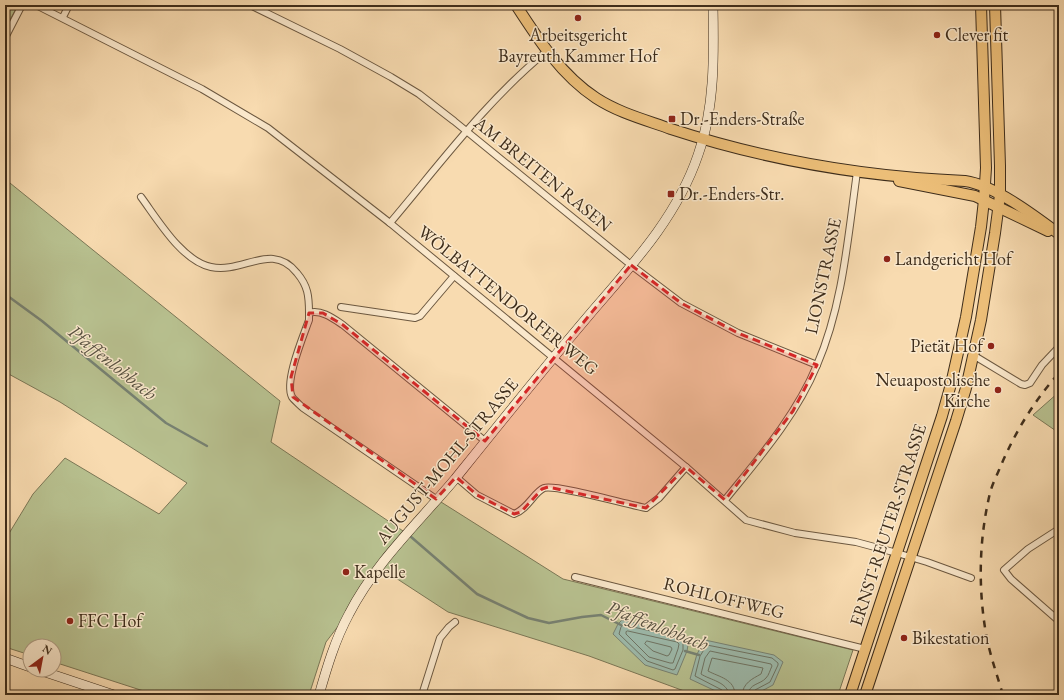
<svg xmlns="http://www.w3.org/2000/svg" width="1064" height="700" viewBox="0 0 1064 700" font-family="'EB Garamond',serif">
  <rect width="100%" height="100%" fill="#f8dbb0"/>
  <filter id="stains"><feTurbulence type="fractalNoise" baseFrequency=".005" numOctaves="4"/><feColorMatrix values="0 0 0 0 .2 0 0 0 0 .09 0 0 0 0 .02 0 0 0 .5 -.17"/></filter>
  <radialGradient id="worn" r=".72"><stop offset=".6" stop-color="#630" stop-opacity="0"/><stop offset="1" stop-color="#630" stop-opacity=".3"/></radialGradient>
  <g fill="#b8c190" stroke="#7b7756">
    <polygon points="5,5 18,5 5,29"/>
    <polygon points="5,179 280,401 271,442 409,535 441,502 563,579 853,650 838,695 695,695 589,656 448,612 382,569 326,642 309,695 156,695 54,662 54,646 30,646 30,655 5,647 5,540 33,494 65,458 159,514 187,483 60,402 5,372"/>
    <polygon points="1059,392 1059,433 1033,415"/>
  </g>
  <g fill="#9dbbad" stroke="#778273">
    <polygon points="622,620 680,633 689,639 687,651 677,675 645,665 613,634 618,624"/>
    <polygon points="705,640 774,655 783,662 773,685 754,695 722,694 690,679 697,654"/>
  </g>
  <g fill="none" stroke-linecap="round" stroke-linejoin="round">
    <g stroke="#6e7464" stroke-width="1">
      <polygon points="624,625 678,637 683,641 683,650 675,669 673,670 647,661 619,634 621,627"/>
      <polygon points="628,631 677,642 679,644 678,649 673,663 670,663 649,657 626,634 626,632"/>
      <polygon points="647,641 671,647 672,649 669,655 667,656 653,651 645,644"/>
      <polyline points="724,695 722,690 695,676 700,656 707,645 772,658 778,663 778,665 770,682 755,690 753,695"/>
      <path d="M 729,695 C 728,682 710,680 701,674 L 705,658 L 710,651 L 771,664 L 772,666 C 770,670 769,675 766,678 C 760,685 749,683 748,695"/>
      <path d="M 735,695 C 735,679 719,677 708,671 L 712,658 L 763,668 L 761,674 C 752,679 743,683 742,695"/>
    </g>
    <g stroke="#778273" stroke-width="2.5">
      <polyline points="5,294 42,321 166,423 207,446"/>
      <polyline points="410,536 477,594 528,618 549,623 582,617 601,615 621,625"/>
      <polyline points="685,651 699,655"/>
    </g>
    <defs>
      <g id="street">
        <polyline points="36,5 202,89 268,128 390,223 686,467 746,520 795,533 856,542 897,553 927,562 971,578"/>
        <polyline points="250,5 340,49 391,77 419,94 454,121 631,265 681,303 738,333 817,365"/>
        <polyline points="63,17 69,5"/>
        <polyline points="5,38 22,5"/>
        <path d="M 141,197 C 158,220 182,261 211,267 C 243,274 272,241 297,273 C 308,286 309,296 309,313"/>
        <path d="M 390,223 C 440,164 487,100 547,51"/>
        <polyline points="341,307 415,318 420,316 454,276"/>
        <polyline points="973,355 1021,384 1025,385 1030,383 1042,365 1059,347"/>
        <path d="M 456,477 L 477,495 L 514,514 C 528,509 534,492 544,488 C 556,484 628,505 646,508 L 659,498 L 686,467"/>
        <path d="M 436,499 L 303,408 C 300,405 295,401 292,397 C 284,382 303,337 309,320 L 309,313 C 321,309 334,319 343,325 L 485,441"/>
        <path d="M 725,500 C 759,458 796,416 817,365 C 843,305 848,236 857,172"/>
        <polyline points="1059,529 1028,549 1004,570 1011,579 1059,621"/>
        <polyline points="575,577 865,649"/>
        <polyline points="422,695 440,638 449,627 455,622"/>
      </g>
      <g id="secondary">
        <polyline points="5,658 30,667"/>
        <polyline points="39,670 114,695"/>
        <path d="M 319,695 C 327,667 335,640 349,614 C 375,563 418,523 455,479 C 500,423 544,368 590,314 C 632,265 677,217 698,155 C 715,108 714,54 713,5"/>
      </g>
      <g id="primary">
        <path d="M 516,5 C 538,39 561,75 596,98 C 619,113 646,120 671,129 C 766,160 865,177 965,181 C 994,185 1035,216 1059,234"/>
        <polyline points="899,181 975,196 1048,231"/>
        <polyline points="850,695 942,416 951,384 966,317 981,227 984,200 986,168 981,5"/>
        <polyline points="865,695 956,421 966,388 981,320 995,233 1000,195 1000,166 995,5"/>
      </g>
    </defs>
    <use href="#street" stroke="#6c5840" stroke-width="8"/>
    <use href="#secondary" stroke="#3e2d1b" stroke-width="10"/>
    <use href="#primary" stroke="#3e2d1b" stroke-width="12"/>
    <use href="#street" stroke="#fae8cc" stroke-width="6"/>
    <use href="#secondary" stroke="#fae8cc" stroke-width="9"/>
    <use href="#primary" stroke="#ecbe78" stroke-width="10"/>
    <path stroke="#3e2d1b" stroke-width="2.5" stroke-dasharray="7 7" stroke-linecap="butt" d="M 1003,695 C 997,675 990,655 986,634 C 978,587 979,539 990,493 C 992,485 996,477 999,470 C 1014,434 1033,402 1059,373"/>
  </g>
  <path fill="#d62828" fill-opacity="0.2" stroke="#d62828" stroke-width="3" stroke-dasharray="8 5" stroke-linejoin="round" d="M 631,265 L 681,303 L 738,333 L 817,365 L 793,411 L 725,500 L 686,467 L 646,508 L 548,487 L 542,489 L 521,512 L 514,514 L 477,495 L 456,477 L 436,499 L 293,397 L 291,377 L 309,313 L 323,313 L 343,325 L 485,441 Z"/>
  <g fill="#8f2418" stroke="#fae8cc" stroke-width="1.5">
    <circle cx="578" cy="18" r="4"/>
    <circle cx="937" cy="35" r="4"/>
    <rect x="668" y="115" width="8" height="8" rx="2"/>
    <rect x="667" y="190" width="8" height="8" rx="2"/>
    <circle cx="887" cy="259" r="4"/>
    <circle cx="991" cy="346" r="4"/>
    <circle cx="998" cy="390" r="4"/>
    <circle cx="346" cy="572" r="4"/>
    <circle cx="70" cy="621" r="4"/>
    <circle cx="904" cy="638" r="4"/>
  </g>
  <g text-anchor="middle" stroke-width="3" stroke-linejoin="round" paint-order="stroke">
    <g font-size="18" fill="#3e2d1b" stroke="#fae8cc" text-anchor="start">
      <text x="578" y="41" text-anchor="middle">Arbeitsgericht<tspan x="578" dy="21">Bayreuth Kammer Hof</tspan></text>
      <text x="945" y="41">Clever fit</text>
      <text x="680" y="125">Dr.-Enders-Straße</text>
      <text x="679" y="200">Dr.-Enders-Str.</text>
      <text x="895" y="265">Landgericht Hof</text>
      <text x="983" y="352" text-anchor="end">Pietät Hof</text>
      <text x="990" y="386" text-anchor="end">Neuapostolische<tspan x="990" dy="21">Kirche</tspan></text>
      <text x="354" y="578">Kapelle</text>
      <text x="78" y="627">FFC Hof</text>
      <text x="912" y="644">Bikestation</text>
    </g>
    <g font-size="18" fill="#3e2d1b" stroke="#fae8cc">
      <text transform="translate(543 174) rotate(39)" y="6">AM BREITEN RASEN</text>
      <text transform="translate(823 276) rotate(-78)" y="6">LIONSTRASSE</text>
      <text transform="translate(508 300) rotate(39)" y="6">WÖLBATTENDORFER WEG</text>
      <text transform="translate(447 461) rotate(-50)" y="6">AUGUST-MOHL-STRASSE</text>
      <text transform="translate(888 525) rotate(-72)" y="6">ERNST-REUTER-STRASSE</text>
      <text transform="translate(724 598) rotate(14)" y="6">ROHLOFFWEG</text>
    </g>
    <g font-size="19" font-style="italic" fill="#565040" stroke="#fae8cc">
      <text transform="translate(113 362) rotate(39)" y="7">Pfaffenlohbach</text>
      <text transform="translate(658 625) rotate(21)" y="7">Pfaffenlohbach</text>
    </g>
  </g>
  <rect width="1064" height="700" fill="none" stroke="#f8dbb0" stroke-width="20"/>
  <rect x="6" y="6" width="1052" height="688" fill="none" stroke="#3e2d1b" stroke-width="2"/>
  <rect x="10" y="10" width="1044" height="680" fill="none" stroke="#3e2d1b"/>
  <g transform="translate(42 658) rotate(32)"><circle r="19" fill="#fae8cc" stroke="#af9d85"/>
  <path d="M0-3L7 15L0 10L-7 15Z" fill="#8f2418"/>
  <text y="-6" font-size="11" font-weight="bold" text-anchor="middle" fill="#3e2d1b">N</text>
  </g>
  <rect width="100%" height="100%" filter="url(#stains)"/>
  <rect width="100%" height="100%" fill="url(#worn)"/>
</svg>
